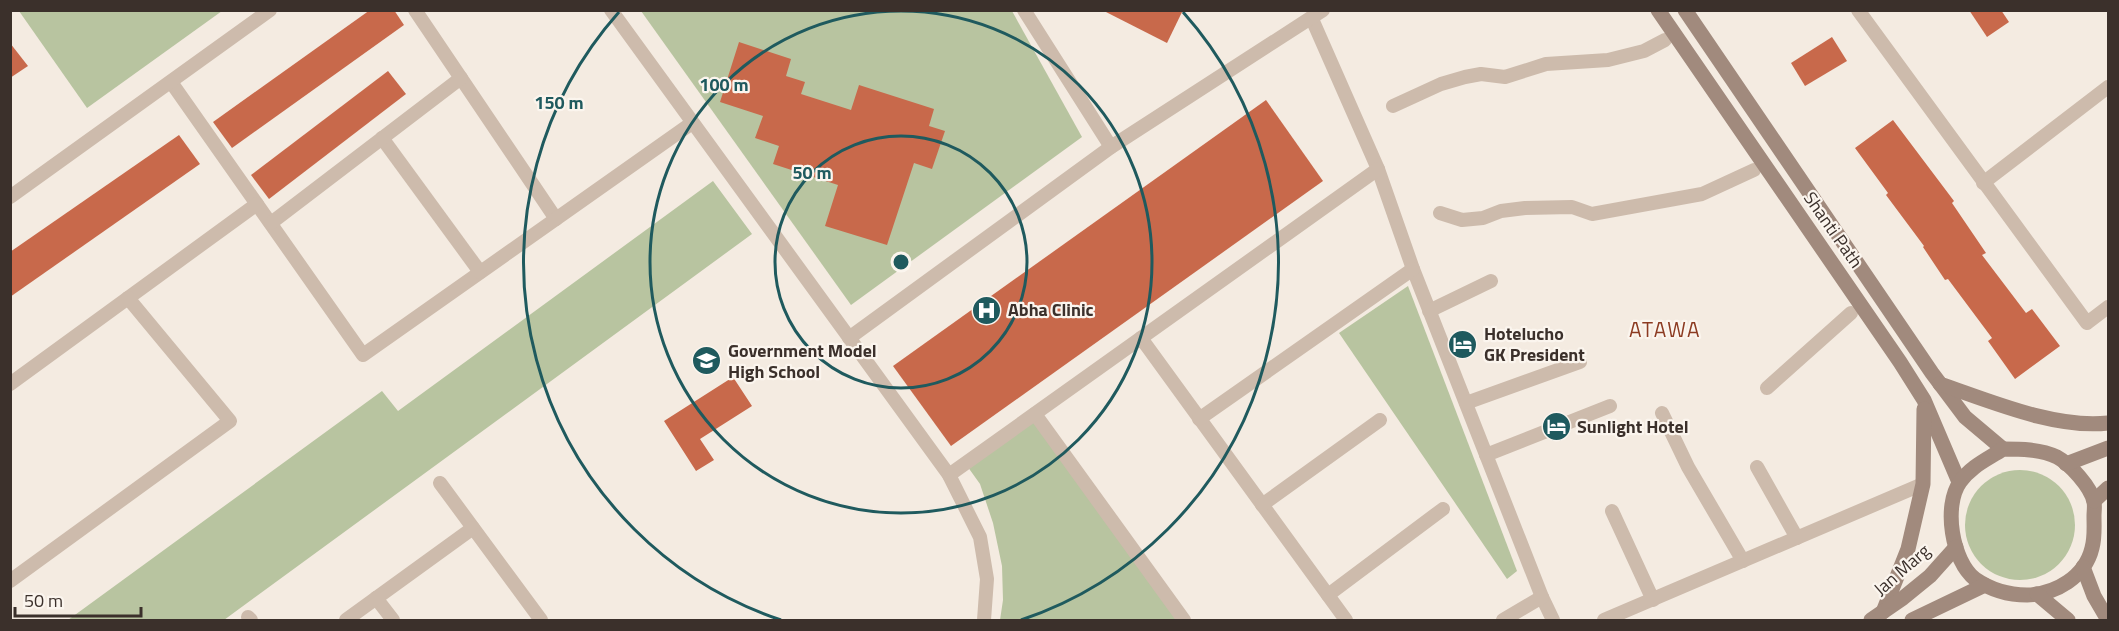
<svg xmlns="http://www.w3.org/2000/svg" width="2119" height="631" viewBox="0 0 2119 631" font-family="'Titillium Web',sans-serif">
  <rect width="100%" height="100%" fill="#f4ebe1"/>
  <g fill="#b8c4a0">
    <polygon points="19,11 222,11 87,108"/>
    <polygon points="641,11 1012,11 1082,137 851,305"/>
    <polygon points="713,181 752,234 224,620 68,620 382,391 398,411"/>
    <polygon points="1408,286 1517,571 1507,579 1339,333"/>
    <polygon points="1035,414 1184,620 1000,620 1003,600 1002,566 993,523 980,484 965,463"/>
    <circle cx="2020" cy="525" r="55"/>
  </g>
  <g fill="#c8694b">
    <polygon points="370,10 394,10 404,25 232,148 213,122"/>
    <polygon points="1102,10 1183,10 1167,43"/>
    <polygon points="1969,10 2001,10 2009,22 1987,37"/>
    <polygon points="1832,37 1847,61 1805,86 1791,63"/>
    <polygon points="739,42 791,59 786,76 805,82 801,94 851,110 859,85 934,109 929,126 945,131 932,169 914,163 887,245 825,226 838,185 773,164 779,146 755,138 763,116 720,102"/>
    <polygon points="10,43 28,66 10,78"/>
    <polygon points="388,71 406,94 269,199 251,175"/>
    <polygon points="1266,100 1323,181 951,446 893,366"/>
    <polygon points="1893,120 1954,201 1952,203 1986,253 1982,255 2026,313 2032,309 2060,346 2015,379 1988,341 1992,338 1948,279 1945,280 1923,247 1924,246 1886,195 1888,193 1855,148"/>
    <polygon points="179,135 200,164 10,297 10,252"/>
    <polygon points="733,377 752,406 700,439 714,460 696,471 664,421"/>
  </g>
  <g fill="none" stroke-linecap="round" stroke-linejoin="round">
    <g stroke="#cdbbac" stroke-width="14">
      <polyline points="415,10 556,219"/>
      <polyline points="611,10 949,475 980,537 987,579 984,620"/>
      <polyline points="1024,10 1111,147"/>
      <polyline points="1858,10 2087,323 2108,307"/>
      <polyline points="1312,19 1378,169 1413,269 1542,597 1553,620"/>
      <polyline points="171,82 363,355 692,123"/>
      <polyline points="1393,106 1441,84 1465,77 1481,74 1505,77 1546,64 1608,60 1644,51 1665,40"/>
      <polyline points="382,138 480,272"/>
      <polyline points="1983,183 2108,87"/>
      <polyline points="10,197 270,10"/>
      <polyline points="1440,213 1462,220 1483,218 1501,211 1525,208 1572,207 1592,214 1702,194 1754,170"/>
      <polyline points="271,223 461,78"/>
      <polyline points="1429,311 1491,281"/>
      <polyline points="849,338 1111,147 1323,10"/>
      <polyline points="1141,338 1346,620"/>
      <polyline points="10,384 257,204"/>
      <polyline points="1767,388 1851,313"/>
      <polyline points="1466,403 1580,362"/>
      <polyline points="1662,413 1688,467 1743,561"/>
      <polyline points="1035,414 1184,620"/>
      <polyline points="1199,419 1413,269"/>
      <polyline points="1486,455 1610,406"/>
      <polyline points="1757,467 1797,538"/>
      <polyline points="949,475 1378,169"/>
      <polyline points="440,483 541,620"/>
      <polyline points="1262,505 1380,420"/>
      <polyline points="1612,511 1653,600"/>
      <polyline points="10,581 230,421 128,298"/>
      <polyline points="1328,595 1443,509"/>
      <polyline points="376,598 393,620"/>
      <polyline points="248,617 251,620"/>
      <polyline points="346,620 473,528"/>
      <polyline points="1503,620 1542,597"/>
      <polyline points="1604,620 1923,484"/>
    </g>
    <g stroke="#a18a7d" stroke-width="15">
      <polyline points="1658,10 1900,362 1924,400 1959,482"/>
      <polyline points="1685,10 1932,373 1965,417 2003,449"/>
      <path d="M 1940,384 C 1990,401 2055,429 2108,423"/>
      <path d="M 2003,449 C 2020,449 2040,449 2057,457 C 2070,464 2091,487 2094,502 C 2095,506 2094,511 2094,516 C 2094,527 2095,537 2092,548 C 2085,577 2056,594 2027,595 C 2008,595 1991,590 1975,579 C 1952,561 1943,506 1960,482 C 1971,466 1988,459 2003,449 Z"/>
      <polyline points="2066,464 2108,448"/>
      <polyline points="2094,501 2108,488"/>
      <polyline points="2083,567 2094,596 2108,620"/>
      <polyline points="2037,594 2068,620"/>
      <polyline points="1883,612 1908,549 1923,484 1924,409"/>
      <polyline points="1871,620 1903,598 1930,576 1956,547"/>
      <polyline points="1912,620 1985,585"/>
    </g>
  </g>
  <g fill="none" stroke="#1f5a5e" stroke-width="3">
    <circle cx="901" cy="262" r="126"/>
    <circle cx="901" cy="262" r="251"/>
    <path d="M781 620A377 377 0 0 1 619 12M1183 12A377 377 0 0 1 1021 620"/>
  </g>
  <defs>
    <symbol id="hospital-disc" viewBox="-11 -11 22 22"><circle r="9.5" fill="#1f5a5e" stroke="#fbf5ee"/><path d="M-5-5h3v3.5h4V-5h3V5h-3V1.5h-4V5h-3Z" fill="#fff"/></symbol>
    <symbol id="hotel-disc" viewBox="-11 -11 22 22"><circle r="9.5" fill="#1f5a5e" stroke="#fbf5ee"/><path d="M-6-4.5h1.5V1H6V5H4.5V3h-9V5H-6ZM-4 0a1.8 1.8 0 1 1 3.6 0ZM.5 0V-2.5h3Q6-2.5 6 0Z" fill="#fff"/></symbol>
    <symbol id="school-disc" viewBox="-11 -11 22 22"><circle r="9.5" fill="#1f5a5e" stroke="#fbf5ee"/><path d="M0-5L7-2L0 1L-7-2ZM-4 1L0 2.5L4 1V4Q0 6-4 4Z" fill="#fff"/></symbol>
  </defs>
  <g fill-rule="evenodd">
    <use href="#hospital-disc" x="970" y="294" width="33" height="33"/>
    <use href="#hotel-disc" x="1446" y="328" width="33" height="33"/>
    <use href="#school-disc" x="690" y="344" width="33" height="33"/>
    <use href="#hotel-disc" x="1540" y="410" width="33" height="33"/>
  </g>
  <g text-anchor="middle" stroke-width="4.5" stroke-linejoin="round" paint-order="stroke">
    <g font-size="18" fill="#3b302b" stroke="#fbf5ee">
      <text transform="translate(1833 230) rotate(55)" y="6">Shanti Path</text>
      <text transform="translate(1902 570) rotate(-41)" y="6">Jan Marg</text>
    </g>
    <g font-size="18" font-weight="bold" fill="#3b302b" stroke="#fbf5ee" text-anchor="start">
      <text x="1008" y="316">Abha Clinic</text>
      <text x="1484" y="340">Hotelucho<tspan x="1484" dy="21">GK President</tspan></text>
      <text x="728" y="357">Government Model<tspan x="728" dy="21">High School</tspan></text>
      <text x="1577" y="433">Sunlight Hotel</text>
    </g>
    <g font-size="21" letter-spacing="1.5" fill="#8c3b22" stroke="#fbf5ee">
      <text x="1665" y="337">ATAWA</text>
    </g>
  </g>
  <circle cx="901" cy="262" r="9" fill="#1f5a5e" stroke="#fbf5ee" stroke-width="3"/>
  <g font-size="18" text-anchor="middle" font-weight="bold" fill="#1f5a5e" stroke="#fbf5ee" stroke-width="4.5" stroke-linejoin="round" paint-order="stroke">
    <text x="724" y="91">100 m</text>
    <text x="559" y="109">150 m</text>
    <text x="812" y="179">50 m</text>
  </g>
  <rect width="2119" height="631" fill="none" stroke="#3b302b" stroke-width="24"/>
  <path d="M15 607v9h126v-9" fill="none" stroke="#3b302b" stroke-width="3"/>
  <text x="24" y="607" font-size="18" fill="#3b302b" stroke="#fbf5ee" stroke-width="4.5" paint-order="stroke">50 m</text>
</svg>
